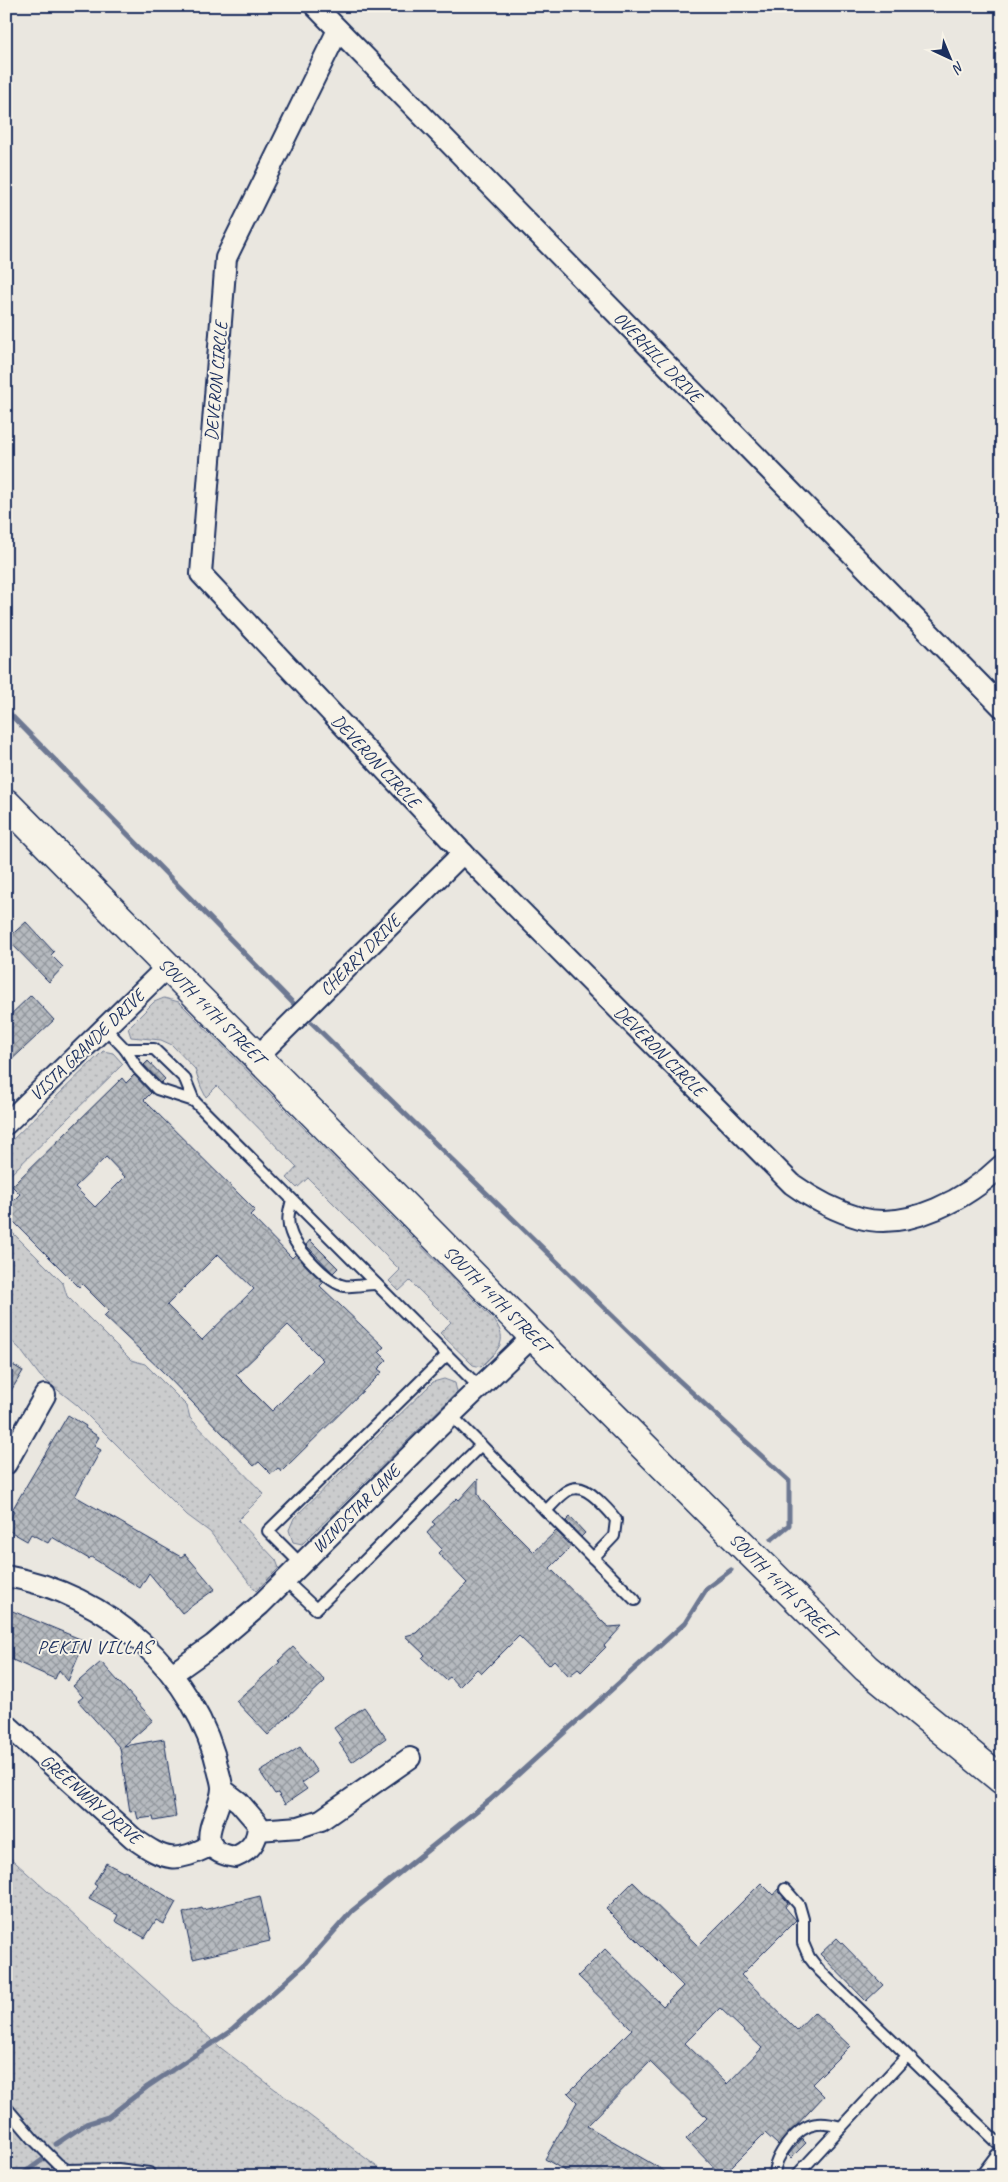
<svg xmlns="http://www.w3.org/2000/svg" width="1008" height="2182" viewBox="0 0 1008 2182" font-family="Caveat,sans-serif">
  <defs>
    <pattern id="grass-dots" width="8" height="8" patternUnits="userSpaceOnUse" patternTransform="scale(1.25)"><rect width="8" height="8" fill="#cbcccd"/><path d="M2 2h.1M6 6h.1" fill="none" stroke="#aeb0b2" stroke-width="1.8" stroke-linecap="round"/></pattern>
    <pattern id="building-cross-hatch" width="8" height="8" patternUnits="userSpaceOnUse" patternTransform="scale(1.25)"><rect width="8" height="8" fill="#b6babf"/><path d="M0 0l8 8M0 8l8-8" fill="none" stroke="#93989e"/></pattern>
  </defs>
  <rect width="100%" height="100%" fill="#eae7e0"/>
  <filter id="ink" filterUnits="userSpaceOnUse"><feTurbulence type="fractalNoise" baseFrequency=".02" numOctaves="2"/><feDisplacementMap in="SourceGraphic" scale="10" xChannelSelector="R" yChannelSelector="G"/><feConvolveMatrix kernelMatrix="1 2 1 2 8 2 1 2 1" color-interpolation-filters="sRGB"/></filter>
  <g filter="url(#ink)">
    <g fill="url(#grass-dots)" stroke="#737e96">
      <path d="M 164,998 L 179,1002 L 494,1320 C 510,1342 497,1351 481,1367 L 473,1365 L 440,1333 L 451,1322 L 410,1281 L 399,1291 L 389,1281 L 400,1270 L 308,1178 L 297,1188 L 287,1178 L 297,1167 L 217,1086 L 206,1097 L 201,1087 L 195,1069 L 172,1045 L 161,1040 L 131,1037 L 128,1028 L 154,1002 Z"/>
      <polygon points="103,1051 113,1053 123,1064 6,1179 6,1146"/>
      <polygon points="6,1226 63,1283 67,1296 131,1360 145,1364 187,1406 190,1418 264,1494 238,1520 276,1560 279,1568 256,1591 210,1532 187,1515 77,1405 40,1376 19,1348 6,1336"/>
      <polygon points="444,1379 455,1383 457,1392 302,1544 293,1542 289,1530 294,1518 433,1382"/>
      <polygon points="6,1854 221,2048 389,2176 6,2176"/>
    </g>
    <g fill="none" stroke-linecap="round" stroke-linejoin="round">
      <g stroke="#6d7892" stroke-width="5">
        <polyline points="6,710 294,1004"/>
        <polyline points="312,1023 673,1375 789,1481 789,1525 772,1539"/>
        <polyline points="56,2144 86,2124 108,2117 147,2087 232,2030 306,1963 352,1911 490,1800 685,1623 707,1588 731,1570"/>
        <polyline points="20,2176 45,2158"/>
      </g>
    </g>
    <g fill="url(#building-cross-hatch)" stroke="#1b2f5e" fill-rule="evenodd">
      <polygon points="26,922 54,952 51,955 63,967 49,982 7,939"/>
      <polygon points="31,995 54,1020 6,1065 6,1019"/>
      <polygon points="148,1061 165,1079 161,1083 144,1065"/>
      <path d="M 134,1075 L 151,1093 L 144,1100 L 255,1210 L 250,1215 L 292,1258 L 296,1254 L 324,1282 L 320,1286 L 384,1347 L 379,1352 L 387,1360 L 378,1369 L 382,1372 L 281,1472 L 278,1468 L 271,1474 L 259,1462 L 254,1466 L 162,1371 L 104,1316 L 109,1311 L 82,1284 L 79,1287 L 6,1214 L 6,1208 L 20,1194 L 12,1186 L 122,1078 L 126,1083 ZM 106,1157 L 125,1177 L 95,1207 L 75,1187 ZM 218,1254 L 254,1289 L 202,1340 L 167,1305 ZM 288,1325 L 323,1360 L 272,1411 L 236,1375 Z"/>
      <polygon points="310,1240 338,1268 333,1273 306,1245"/>
      <polygon points="6,1361 23,1371 6,1399"/>
      <polygon points="68,1415 86,1426 85,1428 99,1437 94,1446 101,1450 75,1496 181,1557 185,1554 215,1589 182,1613 149,1573 140,1588 91,1557 89,1559 52,1537 48,1543 31,1534 27,1541 6,1529 14,1511 12,1510"/>
      <polygon points="478,1479 478,1494 481,1499 534,1552 556,1531 572,1546 550,1568 605,1624 609,1627 622,1626 604,1646 606,1647 581,1672 578,1669 569,1676 554,1660 549,1665 519,1636 482,1673 477,1669 459,1687 450,1677 446,1680 422,1658 425,1655 405,1636 416,1633 467,1583 438,1553 442,1549 427,1533 435,1524 432,1522 457,1498 459,1500"/>
      <polygon points="570,1517 585,1533 581,1537 566,1521"/>
      <polygon points="10,1610 85,1641 68,1681 59,1670 55,1679 6,1657 6,1619"/>
      <polygon points="293,1647 325,1681 268,1735 236,1701 280,1662 278,1661"/>
      <polygon points="101,1662 153,1720 124,1746 164,1739 176,1817 154,1821 153,1817 138,1819 136,1811 130,1812 120,1748 78,1701 83,1697 73,1686"/>
      <polygon points="364,1707 386,1738 352,1762 339,1743 343,1741 334,1728"/>
      <polygon points="300,1747 317,1772 302,1783 307,1789 285,1804 278,1793 275,1794 260,1772"/>
      <polygon points="106,1863 123,1872 125,1871 176,1902 164,1924 156,1920 145,1938 115,1921 118,1915 89,1899 97,1886 94,1884"/>
      <path d="M 633,1882 L 698,1946 L 761,1883 L 773,1895 L 778,1889 L 788,1903 L 785,1907 L 796,1920 L 741,1975 L 797,2030 L 814,2012 L 850,2046 L 812,2084 L 824,2096 L 778,2145 L 765,2133 L 722,2176 L 686,2139 L 707,2118 L 650,2062 L 587,2126 L 673,2176 L 574,2176 L 545,2159 L 577,2102 L 568,2093 L 632,2029 L 578,1976 L 605,1949 L 663,2006 L 683,1986 L 606,1909 ZM 720,2008 L 762,2048 L 727,2084 L 685,2043 Z"/>
      <polygon points="260,1896 270,1941 193,1959 183,1913 202,1908 203,1910"/>
      <polygon points="837,1938 883,1985 866,2001 820,1954"/>
      <polygon points="802,2139 806,2143 791,2158 788,2155"/>
    </g>
    <g fill="none" stroke-linecap="round" stroke-linejoin="round">
      <defs>
        <g id="service">
          <polyline points="105,1028 125,1049 154,1049 185,1079 194,1101 479,1387"/>
          <polyline points="125,1049 138,1069 157,1089 194,1101"/>
          <path d="M 292,1200 C 289,1212 286,1221 291,1233 C 296,1248 329,1284 345,1286 C 355,1287 366,1284 376,1284"/>
          <path d="M 481,1445 L 546,1511 C 564,1492 574,1477 597,1499 C 604,1506 611,1512 616,1520 L 614,1536 L 593,1558 L 635,1600"/>
          <polyline points="546,1511 593,1558"/>
          <polyline points="301,1564 268,1531 447,1355"/>
          <polyline points="285,1580 316,1609 481,1445 451,1415"/>
          <polyline points="785,1889 799,1905 803,1919 803,1943 809,1957 819,1970 1002,2147"/>
          <polyline points="6,2107 34,2140 58,2164 67,2170 118,2169 149,2173"/>
          <path d="M 774,2176 C 774,2156 797,2126 817,2124 C 825,2123 834,2125 841,2127"/>
          <polyline points="796,2176 907,2056"/>
        </g>
        <g id="minor">
          <polyline points="315,6 1002,707"/>
          <path d="M 338,30 L 226,258 L 201,574 L 463,853 L 792,1184 C 813,1199 835,1211 860,1218 C 909,1231 968,1198 1002,1165"/>
          <polyline points="257,1057 463,853"/>
          <polyline points="6,1124 168,966"/>
          <polyline points="6,1464 45,1395"/>
          <path d="M 6,1576 C 107,1593 197,1672 219,1773 C 220,1777 222,1783 222,1788 C 222,1814 186,1849 235,1857 C 250,1851 258,1841 258,1824 L 239,1802 L 222,1789"/>
          <polyline points="172,1674 213,1645 260,1605 451,1415 533,1336"/>
          <path d="M 6,1724 L 133,1838 C 167,1862 175,1863 212,1845"/>
          <polyline points="258,1830 299,1827 321,1820 410,1758"/>
        </g>
        <polyline id="tertiary" points="990,2176 1002,2160"/>
        <polyline id="secondary" points="6,803 533,1336 866,1668 1002,1780"/>
      </defs>
      <use href="#service" stroke="#1b2f5e" stroke-width="14"/>
      <use href="#minor" stroke="#1b2f5e" stroke-width="24"/>
      <use href="#tertiary" stroke="#1b2f5e" stroke-width="29"/>
      <use href="#secondary" stroke="#1b2f5e" stroke-width="31"/>
      <use href="#service" stroke="#f7f3e8" stroke-width="10"/>
      <use href="#minor" stroke="#f7f3e8" stroke-width="20"/>
      <use href="#tertiary" stroke="#f7f3e8" stroke-width="25"/>
      <use href="#secondary" stroke="#f7f3e8" stroke-width="28"/>
    </g>
  </g>
  <g text-anchor="middle" stroke-width="4" stroke-linejoin="round" paint-order="stroke">
    <g font-size="18" fill="#1b2f5e" stroke="#f7f3e8">
      <text transform="translate(658 357) rotate(46)" y="6">OVERHILL DRIVE</text>
      <text transform="translate(216 381) rotate(-85)" y="6">DEVERON CIRCLE</text>
      <text transform="translate(376 761) rotate(47)" y="6">DEVERON CIRCLE</text>
      <text transform="translate(360 955) rotate(-45)" y="6">CHERRY DRIVE</text>
      <text transform="translate(212 1011) rotate(45)" y="6">SOUTH 14TH STREET</text>
      <text transform="translate(87 1045) rotate(-44)" y="6">VISTA GRANDE DRIVE</text>
      <text transform="translate(660 1051) rotate(45)" y="6">DEVERON CIRCLE</text>
      <text transform="translate(497 1299) rotate(45)" y="6">SOUTH 14TH STREET</text>
      <text transform="translate(356 1509) rotate(-45)" y="6">WINDSTAR LANE</text>
      <text transform="translate(783 1586) rotate(45)" y="6">SOUTH 14TH STREET</text>
      <text transform="translate(91 1799) rotate(41)" y="6">GREENWAY DRIVE</text>
    </g>
    <g font-size="19" letter-spacing="1" fill="#1b2f5e" stroke="#f7f3e8">
      <text x="95" y="1653">PEKIN VILLAS</text>
    </g>
  </g>
  <rect width="1008" height="2182" fill="none" stroke="#f7f3e8" stroke-width="25"/>
  <rect x="12" y="12" width="983" height="2157" fill="none" stroke="#1b2f5e" stroke-width="2" filter="url(#ink)"/>
  <g transform="translate(950 58) rotate(136)" stroke="#f7f3e8" stroke-width="4" paint-order="stroke">
  <path d="M0-4L9 19L0 12L-9 19Z" fill="#1b2f5e"/>
  <text y="-8" font-size="14" font-weight="bold" text-anchor="middle" fill="#1b2f5e">N</text>
  </g>
</svg>
